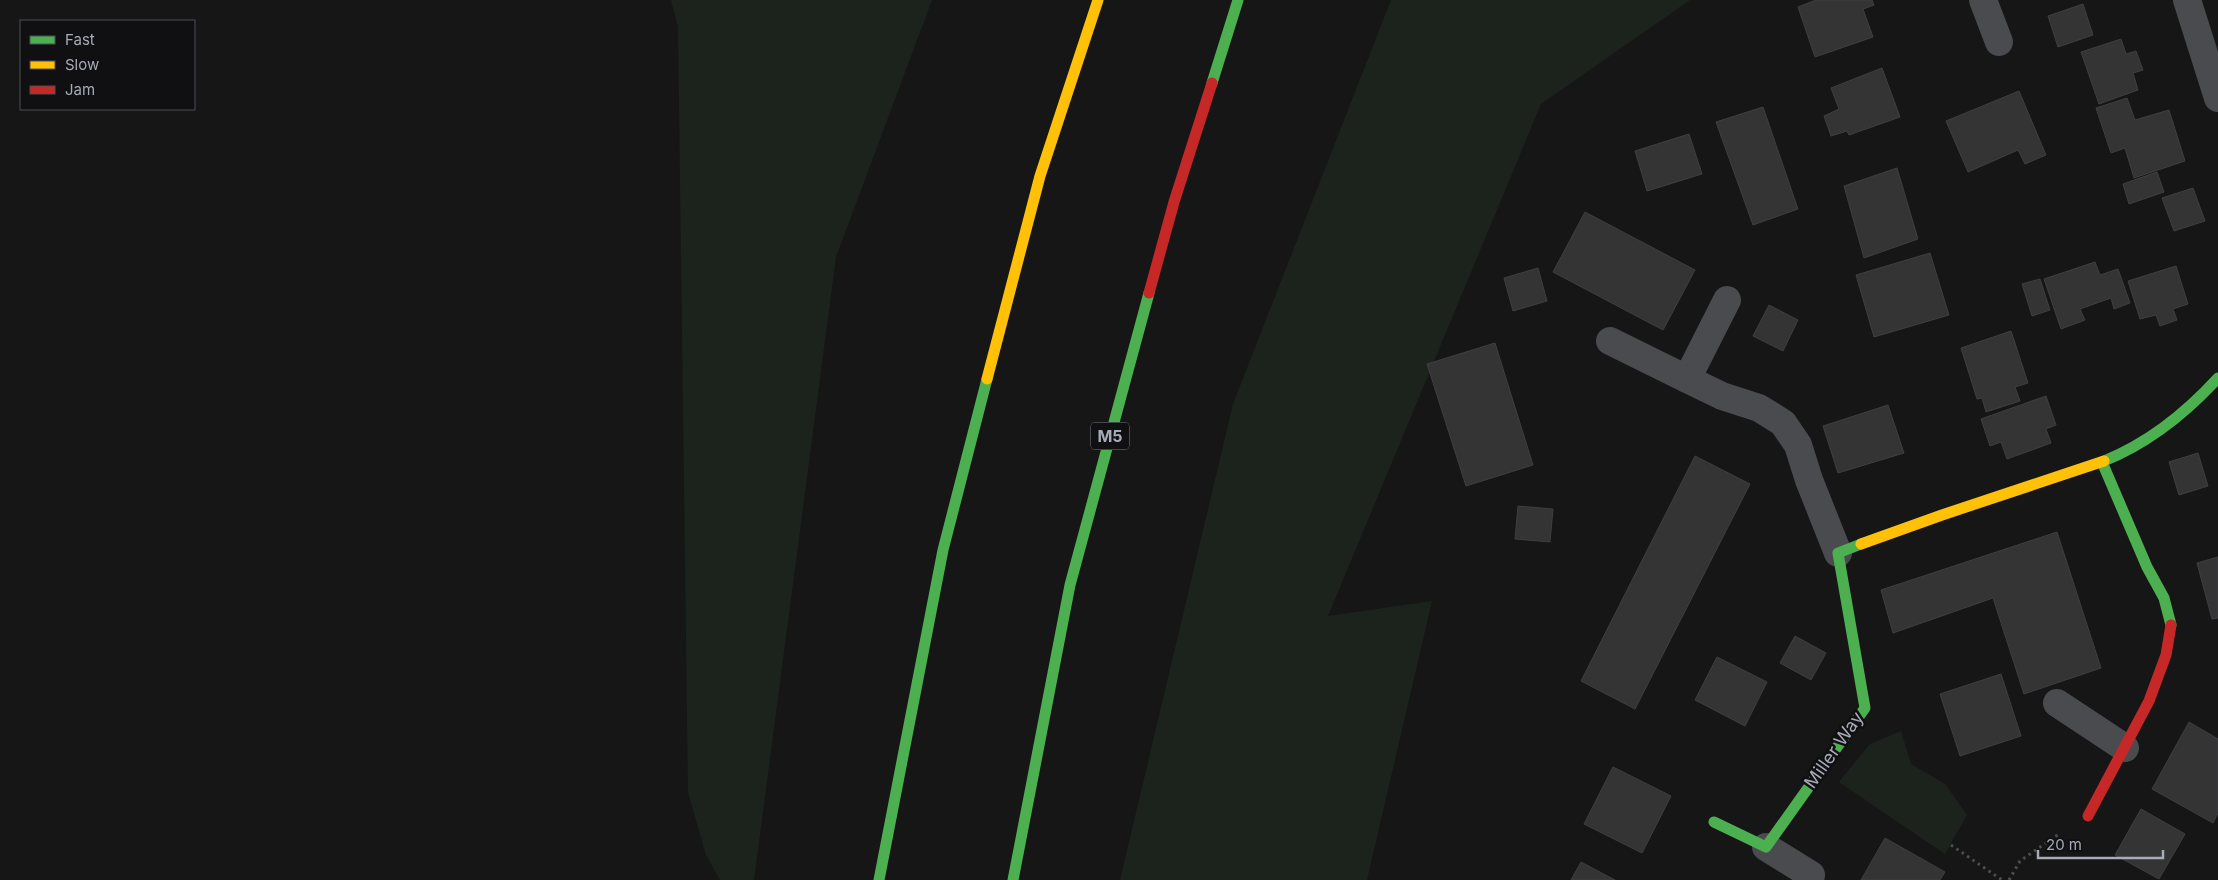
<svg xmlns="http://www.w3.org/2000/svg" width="2218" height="880" viewBox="0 0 2218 880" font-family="Inter,sans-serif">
  <rect width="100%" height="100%" fill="#161616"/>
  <g fill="#1c231d">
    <polygon points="671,0 932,0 836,257 754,880 720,880 706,855 688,792 678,27"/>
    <polygon points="1391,0 1690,0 1541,104 1328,616 1432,601 1367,880 1120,880 1233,404"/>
    <polygon points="1901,731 1911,764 1945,784 1967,815 1945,854 1839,782 1870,744"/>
  </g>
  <g fill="#343435" stroke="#3e3f42">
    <polygon points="1816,0 1872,0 1874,5 1863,9 1873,37 1815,57 1798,7"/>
    <polygon points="2083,4 2093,35 2058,47 2048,16"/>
    <polygon points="2121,39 2126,54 2136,51 2143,70 2133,73 2138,90 2099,104 2081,52"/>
    <polygon points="1882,68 1900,117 1849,135 1847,131 1831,136 1824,116 1839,109 1831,88"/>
    <polygon points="2019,91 2046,155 2025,164 2018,150 1968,172 1946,121"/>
    <polygon points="2127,98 2135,120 2169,110 2185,161 2134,178 2125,148 2111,153 2096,108"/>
    <polygon points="1763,107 1798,209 1753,225 1716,122"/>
    <polygon points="1689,134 1702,174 1647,191 1635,151"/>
    <polygon points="1897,168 1918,239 1864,258 1844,186"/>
    <polygon points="2157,172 2164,192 2129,204 2123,184"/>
    <polygon points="2193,188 2205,221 2174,231 2162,198"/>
    <polygon points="1585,212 1695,270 1663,330 1553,272"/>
    <polygon points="1930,253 1949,315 1874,337 1856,275"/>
    <polygon points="2095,262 2100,275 2118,269 2130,303 2114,309 2111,298 2080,309 2085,320 2061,329 2044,279"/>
    <polygon points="2176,266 2188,304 2173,309 2177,320 2160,326 2156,315 2140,319 2128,281"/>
    <polygon points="1538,268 1547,301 1513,311 1504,278"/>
    <polygon points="2040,279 2050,310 2032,316 2022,284"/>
    <polygon points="1769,305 1798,320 1783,351 1753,336"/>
    <polygon points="2011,331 2028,383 2015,387 2020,401 1986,412 1982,398 1977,399 1961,348"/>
    <polygon points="1495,343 1533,465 1466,486 1427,364"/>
    <polygon points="2046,396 2056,425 2046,429 2051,443 2007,459 2001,442 1990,446 1981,419"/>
    <polygon points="1888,405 1904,453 1838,473 1823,426"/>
    <polygon points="2198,453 2208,486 2179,495 2169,462"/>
    <polygon points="1695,456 1750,484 1635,709 1581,681"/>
    <polygon points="1518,506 1553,509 1550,542 1515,539"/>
    <polygon points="2057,532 2101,668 2024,694 1993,598 1893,633 1881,590"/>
    <polygon points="2218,557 2218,618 2212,619 2197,563"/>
    <polygon points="1795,636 1826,653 1811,680 1780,663"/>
    <polygon points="1717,657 1767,682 1745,726 1695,700"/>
    <polygon points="2001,674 2021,736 1960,756 1940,694"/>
    <polygon points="2189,722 2218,739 2218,813 2213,823 2152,789"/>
    <polygon points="1613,767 1671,796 1642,853 1584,824"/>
    <polygon points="2141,809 2185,834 2159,879 2115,855"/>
    <polygon points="1885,838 1945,872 1940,880 1861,880"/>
    <polygon points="1581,862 1615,880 1571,880"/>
  </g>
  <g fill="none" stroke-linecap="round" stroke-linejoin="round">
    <g stroke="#4c4d51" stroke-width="3" stroke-dasharray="2.5 4" stroke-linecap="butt">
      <polyline points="1951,845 2002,880"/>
      <polyline points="2009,880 2020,861 2059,834"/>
    </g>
    <g stroke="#4a4b4f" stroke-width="28">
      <polyline points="1983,0 1999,42"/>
      <polyline points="2187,0 2218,98"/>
      <polyline points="1610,341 1687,379 1727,300"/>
      <polyline points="1687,379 1722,396 1759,408 1783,423 1798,445 1809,480 1838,553"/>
      <polyline points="2057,703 2125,748"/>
      <polyline points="1766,847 1811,875"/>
    </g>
    <g stroke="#4caf50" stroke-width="11">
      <polyline points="1212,83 1238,0"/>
      <path d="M 2104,461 C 2149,443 2185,414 2218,378"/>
      <polyline points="2102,462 2147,567 2164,598 2171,625"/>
      <polyline points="1714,822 1766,847 1865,708 1838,553 1861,544"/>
      <polyline points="879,880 943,550 987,379"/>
      <polyline points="1013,880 1070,585 1149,293"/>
    </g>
    <g stroke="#ffc107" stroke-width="11">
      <polyline points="987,379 1040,176 1098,0"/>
      <polyline points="1861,544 1942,515 2104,461"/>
    </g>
    <g stroke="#c62828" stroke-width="11">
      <polyline points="1149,293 1174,202 1212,83"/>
      <polyline points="2088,816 2149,701 2166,655 2171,625"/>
    </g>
  </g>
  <g text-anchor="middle" stroke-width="5" stroke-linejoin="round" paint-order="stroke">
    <rect fill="#101012" stroke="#7a7c86" stroke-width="1" x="1091" y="422.5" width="38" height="27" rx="4"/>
    <g font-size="16" font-weight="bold" fill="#a7abb7">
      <text x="1110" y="442">M5</text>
    </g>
    <g font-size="18" fill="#a7abb7" stroke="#101012">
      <text transform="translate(1834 750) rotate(-55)" y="6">Miller Way</text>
    </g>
  </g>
  <rect x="20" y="20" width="175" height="90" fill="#101012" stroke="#4c4e54"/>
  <rect x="30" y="36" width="25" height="8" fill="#4caf50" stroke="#4c4e54"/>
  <text x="65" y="45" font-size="15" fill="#a7abb7">Fast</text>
  <rect x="30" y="61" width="25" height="8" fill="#ffc107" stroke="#4c4e54"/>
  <text x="65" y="70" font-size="15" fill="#a7abb7">Slow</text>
  <rect x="30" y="86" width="25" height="8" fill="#c62828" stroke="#4c4e54"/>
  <text x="65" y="95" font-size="15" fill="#a7abb7">Jam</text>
  <path d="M2038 850v8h125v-8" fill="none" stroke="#a7abb7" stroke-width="2.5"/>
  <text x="2046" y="850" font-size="15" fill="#a7abb7" stroke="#101012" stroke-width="4" paint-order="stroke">20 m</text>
</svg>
